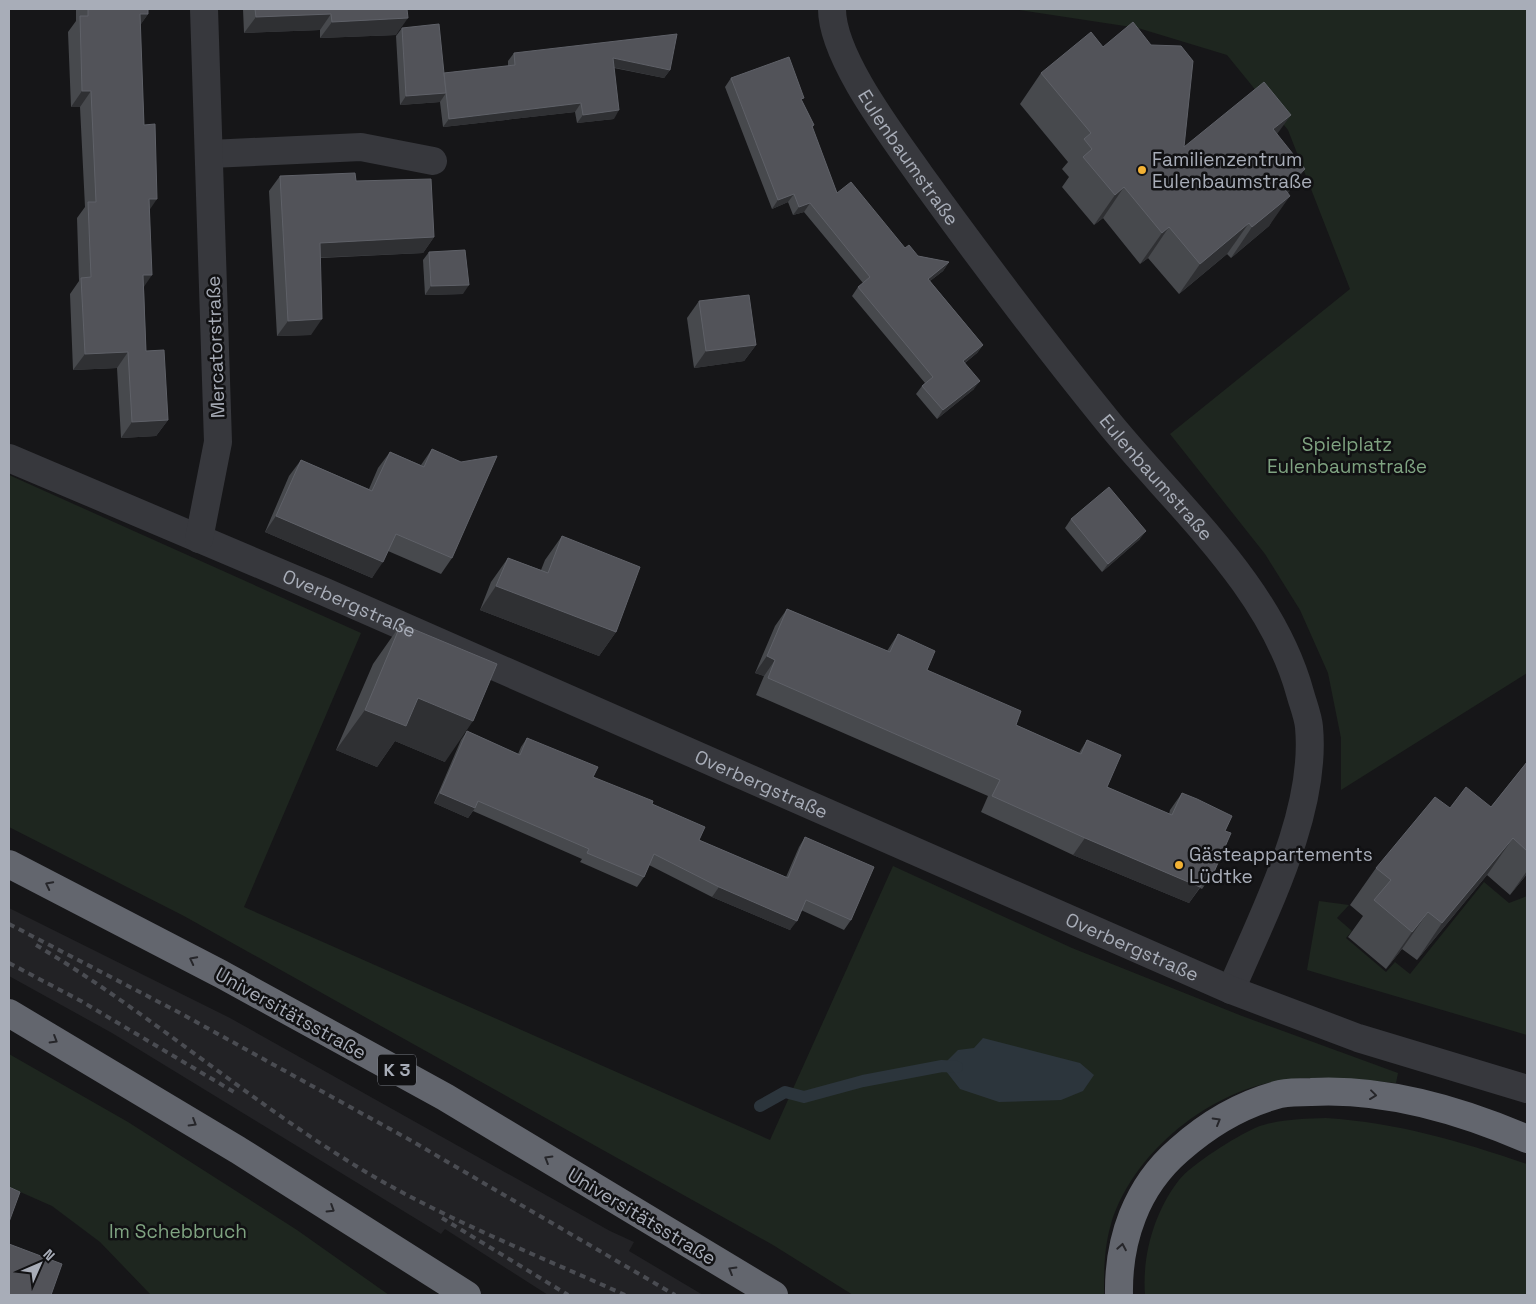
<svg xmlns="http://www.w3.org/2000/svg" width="1536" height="1304" viewBox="0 0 1536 1304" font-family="'Space Grotesk',sans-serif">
  <rect width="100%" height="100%" fill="#161618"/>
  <polygon fill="#222225" points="9,908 230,1018 610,1231 634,1242 629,1251 703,1295 548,1295 445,1229 441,1234 112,1033 9,976"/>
  <g fill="#1e261f">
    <polygon points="1012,9 1527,9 1527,673 1341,790 1341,738 1328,673 1300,610 1265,554 1170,434 1350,289 1288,130 1227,55 1138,28"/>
    <path d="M 9,475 L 361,633 L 244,907 L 770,1140 L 893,866 L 1072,948 L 1242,1016 L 1398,1073 L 1396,1083 C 1358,1079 1321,1075 1283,1080 C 1209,1091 1133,1152 1111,1224 C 1104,1248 1104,1271 1104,1295 L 853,1295 L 773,1245 L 184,916 L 9,827 Z"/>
    <polygon points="1484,882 1509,903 1527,896 1527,1035 1307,970 1319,901 1349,905 1337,918 1352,931 1346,938 1386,972 1395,962 1410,974"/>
    <polygon points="9,1054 128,1122 297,1230 389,1295 151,1295 100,1242 52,1206 9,1187"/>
    <path d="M 1326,1118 C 1399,1123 1459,1141 1527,1164 L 1527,1295 L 1145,1295 C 1142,1256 1154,1212 1179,1180 C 1192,1164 1235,1137 1255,1128 C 1277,1119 1303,1119 1326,1118 Z"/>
  </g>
  <polygon fill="#2c353c" points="983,1038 1080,1063 1094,1075 1083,1091 1061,1100 999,1102 960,1089 942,1066 958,1050 974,1048"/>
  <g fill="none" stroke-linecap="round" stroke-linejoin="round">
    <polyline stroke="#2c353c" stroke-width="12" points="760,1106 785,1092 804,1097 863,1081 942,1066 957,1067"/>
    <g stroke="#37383d" stroke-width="28">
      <path id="s1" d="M 832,9 C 832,57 892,135 920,175 C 980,258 1041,339 1105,418 C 1174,504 1270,584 1300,693 C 1303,704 1308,716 1309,727 C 1317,813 1264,912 1231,990"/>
      <polyline points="210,154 361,147 433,161"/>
      <path id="s2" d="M 9,458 L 325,592 L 1231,990 L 1358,1038 L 1527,1089"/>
      <polyline points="199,539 218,442 204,9"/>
    </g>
    <g stroke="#63666e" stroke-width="28">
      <polyline points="9,864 221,974 445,1097 774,1295"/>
      <polyline points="9,1013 238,1150 467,1295"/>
      <path d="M 1119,1295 C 1118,1240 1136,1187 1179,1150 C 1208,1124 1242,1104 1280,1094 C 1290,1092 1301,1092 1311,1092 C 1384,1088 1460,1110 1527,1139"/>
    </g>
    <g stroke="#4a4c52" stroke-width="4" stroke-dasharray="6 5" stroke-linecap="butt">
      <polyline points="9,924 180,1013 410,1140 675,1295"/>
      <path d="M 36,945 C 147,1011 245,1098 356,1166 C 441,1218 535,1254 625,1295"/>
      <polyline points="9,963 81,1001 234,1092"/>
      <polyline points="442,1218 568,1295"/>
    </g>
  </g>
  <g fill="#47494d">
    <polygon points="76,9 148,9 148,14 140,25 144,125 150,210 144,288 146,351 168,420 156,436 121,438 117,368 73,370 70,294 79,281 77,218 85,207 80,107 71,107 68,32 76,21"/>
    <polygon points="243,9 407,9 396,35 320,38 320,30 244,33"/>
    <polygon points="402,28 444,73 508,66 508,61 514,53 670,70 664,78 614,68 614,119 577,123 575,112 443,127 440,102 400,105 396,36"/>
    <polygon points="1041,73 1184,147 1277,134 1288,193 1269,226 1231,258 1227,254 1179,294 1148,258 1140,264 1103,218 1094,225 1062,187 1069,177 1062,169 1068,162 1020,104"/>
    <polygon points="731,78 802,101 814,125 812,128 837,193 905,248 918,256 949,262 943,271 930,281 983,345 977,353 965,363 974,389 937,419 916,394 922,386 925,383 852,296 858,287 863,283 804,212 793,215 788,202 772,209 725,87"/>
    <polygon points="280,176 356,181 434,237 423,253 321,258 311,335 277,336 269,191"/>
    <polygon points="429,252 463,294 425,295 423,260"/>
    <polygon points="699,301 756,345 744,361 694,368 687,318"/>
    <polygon points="432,449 452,558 441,574 388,551 372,578 265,532 289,476 301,460 369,489 378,468 390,452 421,465"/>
    <polygon points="1071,519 1140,539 1102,572 1065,528"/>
    <polygon points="562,536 616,632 599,656 480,610 491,582 508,558 541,570 545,560"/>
    <polygon points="787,609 887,651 898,634 927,670 1016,725 1079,753 1087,740 1107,787 1169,814 1170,810 1182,793 1225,831 1214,872 1202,889 1200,888 1189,903 1073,855 981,812 988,796 756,695 764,676 755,673 775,626"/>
    <polygon points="401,624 445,762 395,741 377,767 336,750 373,664"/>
    <polygon points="467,731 518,754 521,747 527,738 593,777 652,804 699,840 786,877 799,847 805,837 851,920 844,930 801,910 790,930 712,897 649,865 644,877 637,887 580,862 582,859 473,811 468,818 434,803 461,740"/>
    <polygon points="1527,762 1527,874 1510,895 1487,875 1417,960 1402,949 1386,969 1348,937 1363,916 1350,905 1376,868 1450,808 1491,807"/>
  </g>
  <g fill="#2f3033">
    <polygon points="140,14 148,14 137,30"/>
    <polygon points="331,14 320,30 244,33 256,17"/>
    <polygon points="408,18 396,35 320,38 332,22"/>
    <polygon points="613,58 670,70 664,78 607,66"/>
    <polygon points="82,91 91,91 80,107 71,107"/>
    <polygon points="446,93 440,102 400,105 406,96"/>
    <polygon points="581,103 575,112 443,127 449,119"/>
    <polygon points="619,110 614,119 577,123 583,115"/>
    <polygon points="1291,115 1269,145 1273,129"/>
    <polygon points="1305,169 1284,199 1284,188"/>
    <polygon points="1124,187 1103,218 1094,225 1115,195"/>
    <polygon points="794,194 788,202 772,209 778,200"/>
    <polygon points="1290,196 1269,226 1231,258 1252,227"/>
    <polygon points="149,199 157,199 146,215"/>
    <polygon points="810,203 804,212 793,215 799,207"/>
    <polygon points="1249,223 1227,254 1179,294 1200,264"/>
    <polygon points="1169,227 1148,258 1140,264 1162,233"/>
    <polygon points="434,237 423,253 309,258 320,243"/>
    <polygon points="949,262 943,271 922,287 928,279"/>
    <polygon points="143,275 152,275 141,291"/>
    <polygon points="469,285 463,294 425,295 431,286"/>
    <polygon points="322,319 311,335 277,336 288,321"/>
    <polygon points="756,345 744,361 694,368 706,351"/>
    <polygon points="983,345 977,353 957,369 963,361"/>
    <polygon points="128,352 117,368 73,370 85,354"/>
    <polygon points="980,381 974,389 937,419 943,410"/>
    <polygon points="168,420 156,436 121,438 132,422"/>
    <polygon points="276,516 383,562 372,578 265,532"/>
    <polygon points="1146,531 1140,539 1102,572 1108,564"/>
    <polygon points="496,586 616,632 599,656 480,610"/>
    <polygon points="767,656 775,660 764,676 755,673"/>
    <polygon points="418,698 473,721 445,762 395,741 377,767 336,750 365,710"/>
    <polygon points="440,793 475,808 468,818 434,803"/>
    <polygon points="1085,838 1200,887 1189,903 1073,855"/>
    <polygon points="1513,838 1487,875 1417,960 1442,923"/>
    <polygon points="1527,871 1527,874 1510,895"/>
    <polygon points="719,887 797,921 790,930 712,897"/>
    <polygon points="1428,912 1402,949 1386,969 1412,932"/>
  </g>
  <g fill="#525359" stroke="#5f6168">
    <polygon points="88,9 148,9 148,14 140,14 144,125 155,124 157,199 149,199 152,275 143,275 146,351 164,350 168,420 132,422 128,352 85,354 81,278 91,277 88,202 96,202 91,91 82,91 80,16 88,16"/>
    <polygon points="255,9 407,9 408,18 332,22 331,14 256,17"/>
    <polygon points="1133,22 1151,45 1181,46 1193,61 1184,147 1264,82 1291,115 1273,129 1305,169 1284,188 1290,196 1252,227 1249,223 1200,264 1169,227 1162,233 1124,187 1115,195 1083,157 1092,149 1084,139 1091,133 1041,73 1091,32 1103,47"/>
    <polygon points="439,24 446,93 406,96 402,28"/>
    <polygon points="677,34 670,70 613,58 619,110 583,115 581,103 449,119 444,73 515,65 514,53"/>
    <polygon points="789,57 804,98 801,99 814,125 812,126 837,193 851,182 905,248 909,245 918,256 949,262 928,279 983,345 963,361 980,381 943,410 922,386 933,377 858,287 870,277 810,203 799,207 794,194 778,200 731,78"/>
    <polygon points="355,173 356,181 431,179 434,237 320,243 322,319 288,321 280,176"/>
    <polygon points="465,250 469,285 431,286 429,252"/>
    <polygon points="749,295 756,345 706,351 699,301"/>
    <polygon points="432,449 461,462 497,456 452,558 396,534 383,562 276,516 301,460 372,491 390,452 424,467"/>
    <polygon points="1109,487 1146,531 1108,564 1071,519"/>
    <polygon points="562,536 640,567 616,632 496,586 508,558 548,573"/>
    <polygon points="787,609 890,652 898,634 935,651 927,670 1021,711 1016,725 1081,754 1087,740 1121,755 1107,787 1172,815 1182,793 1197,799 1232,816 1225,831 1231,833 1214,872 1208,870 1200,887 1085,838 992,796 1000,780 768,678 775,660 767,656"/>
    <polygon points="401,624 497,664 473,721 418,698 406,726 365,710"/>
    <polygon points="467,731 520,755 527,738 598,767 593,777 653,801 652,804 705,827 699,840 788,878 805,837 874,867 851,920 806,900 797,921 719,887 654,854 644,877 587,853 589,849 478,801 475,808 440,793"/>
    <polygon points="1527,762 1527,851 1513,838 1442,923 1428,912 1412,932 1374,900 1391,880 1376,868 1435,797 1450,808 1466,787 1491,807"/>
    <polygon points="9,1187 20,1192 9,1222"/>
    <polygon points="9,1244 62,1264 51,1295 9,1295"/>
  </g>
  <defs><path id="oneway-chevron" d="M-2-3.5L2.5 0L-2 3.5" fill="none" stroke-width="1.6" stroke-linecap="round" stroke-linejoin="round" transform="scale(1.25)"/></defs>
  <g stroke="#26262a">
    <use href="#oneway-chevron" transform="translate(49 885) rotate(-153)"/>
    <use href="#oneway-chevron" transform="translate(193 960) rotate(-153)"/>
    <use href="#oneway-chevron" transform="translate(54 1040) rotate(31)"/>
    <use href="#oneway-chevron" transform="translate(1373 1095) rotate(7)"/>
    <use href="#oneway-chevron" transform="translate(1217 1121) rotate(-30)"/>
    <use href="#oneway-chevron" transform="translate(193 1123) rotate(31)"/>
    <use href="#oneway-chevron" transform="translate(548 1159) rotate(-149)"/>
    <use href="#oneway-chevron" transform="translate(331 1209) rotate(32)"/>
    <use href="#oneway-chevron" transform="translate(1122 1247) rotate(-80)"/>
    <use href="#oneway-chevron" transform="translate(732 1270) rotate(-149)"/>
  </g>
  <g fill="#f2b134" stroke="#111113" stroke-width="2">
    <circle cx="1142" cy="170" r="5"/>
    <circle cx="1179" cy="865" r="5"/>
  </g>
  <g text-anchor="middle" stroke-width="5" stroke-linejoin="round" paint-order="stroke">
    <rect fill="#111113" stroke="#7b7e86" stroke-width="1" x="378" y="1054.5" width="38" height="31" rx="4"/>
    <g font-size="18" font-weight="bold" fill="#a8adb8">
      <text x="397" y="1076">K 3</text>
    </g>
    <g font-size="19" fill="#a8adb8" stroke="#111113">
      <text dy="7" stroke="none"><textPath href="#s1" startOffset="169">Eulenbaumstraße</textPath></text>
      <text transform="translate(215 347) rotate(-92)" y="7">Mercatorstraße</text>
      <text dy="7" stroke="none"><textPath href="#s1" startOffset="574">Eulenbaumstraße</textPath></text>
      <text dy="7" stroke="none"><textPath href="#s2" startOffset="370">Overbergstraße</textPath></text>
      <text dy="7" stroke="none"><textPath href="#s2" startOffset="820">Overbergstraße</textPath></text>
      <text dy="7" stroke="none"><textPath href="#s2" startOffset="1225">Overbergstraße</textPath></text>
      <text transform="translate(291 1013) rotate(29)" y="7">Universitätsstraße</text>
      <text transform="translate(642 1216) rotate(31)" y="7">Universitätsstraße</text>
    </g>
    <g font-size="19" fill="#a8adb8" stroke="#111113" text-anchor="start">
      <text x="1152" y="166">Familienzentrum<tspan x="1152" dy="22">Eulenbaumstraße</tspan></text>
      <text x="1189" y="861">Gästeappartements<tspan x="1189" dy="22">Lüdtke</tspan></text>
    </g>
    <g font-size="19" fill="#7fa381" stroke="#111113">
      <text x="1347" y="451">Spielplatz<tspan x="1347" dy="22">Eulenbaumstraße</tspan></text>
      <text x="178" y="1238">Im Schebbruch</text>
    </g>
  </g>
  <rect width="1536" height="1304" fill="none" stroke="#a8adb8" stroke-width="20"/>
  <g transform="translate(40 1264) rotate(45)" stroke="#111113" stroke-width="4" paint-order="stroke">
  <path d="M0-4L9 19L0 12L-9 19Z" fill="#a8adb8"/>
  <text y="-8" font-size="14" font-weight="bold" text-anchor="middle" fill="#a8adb8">N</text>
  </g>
</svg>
